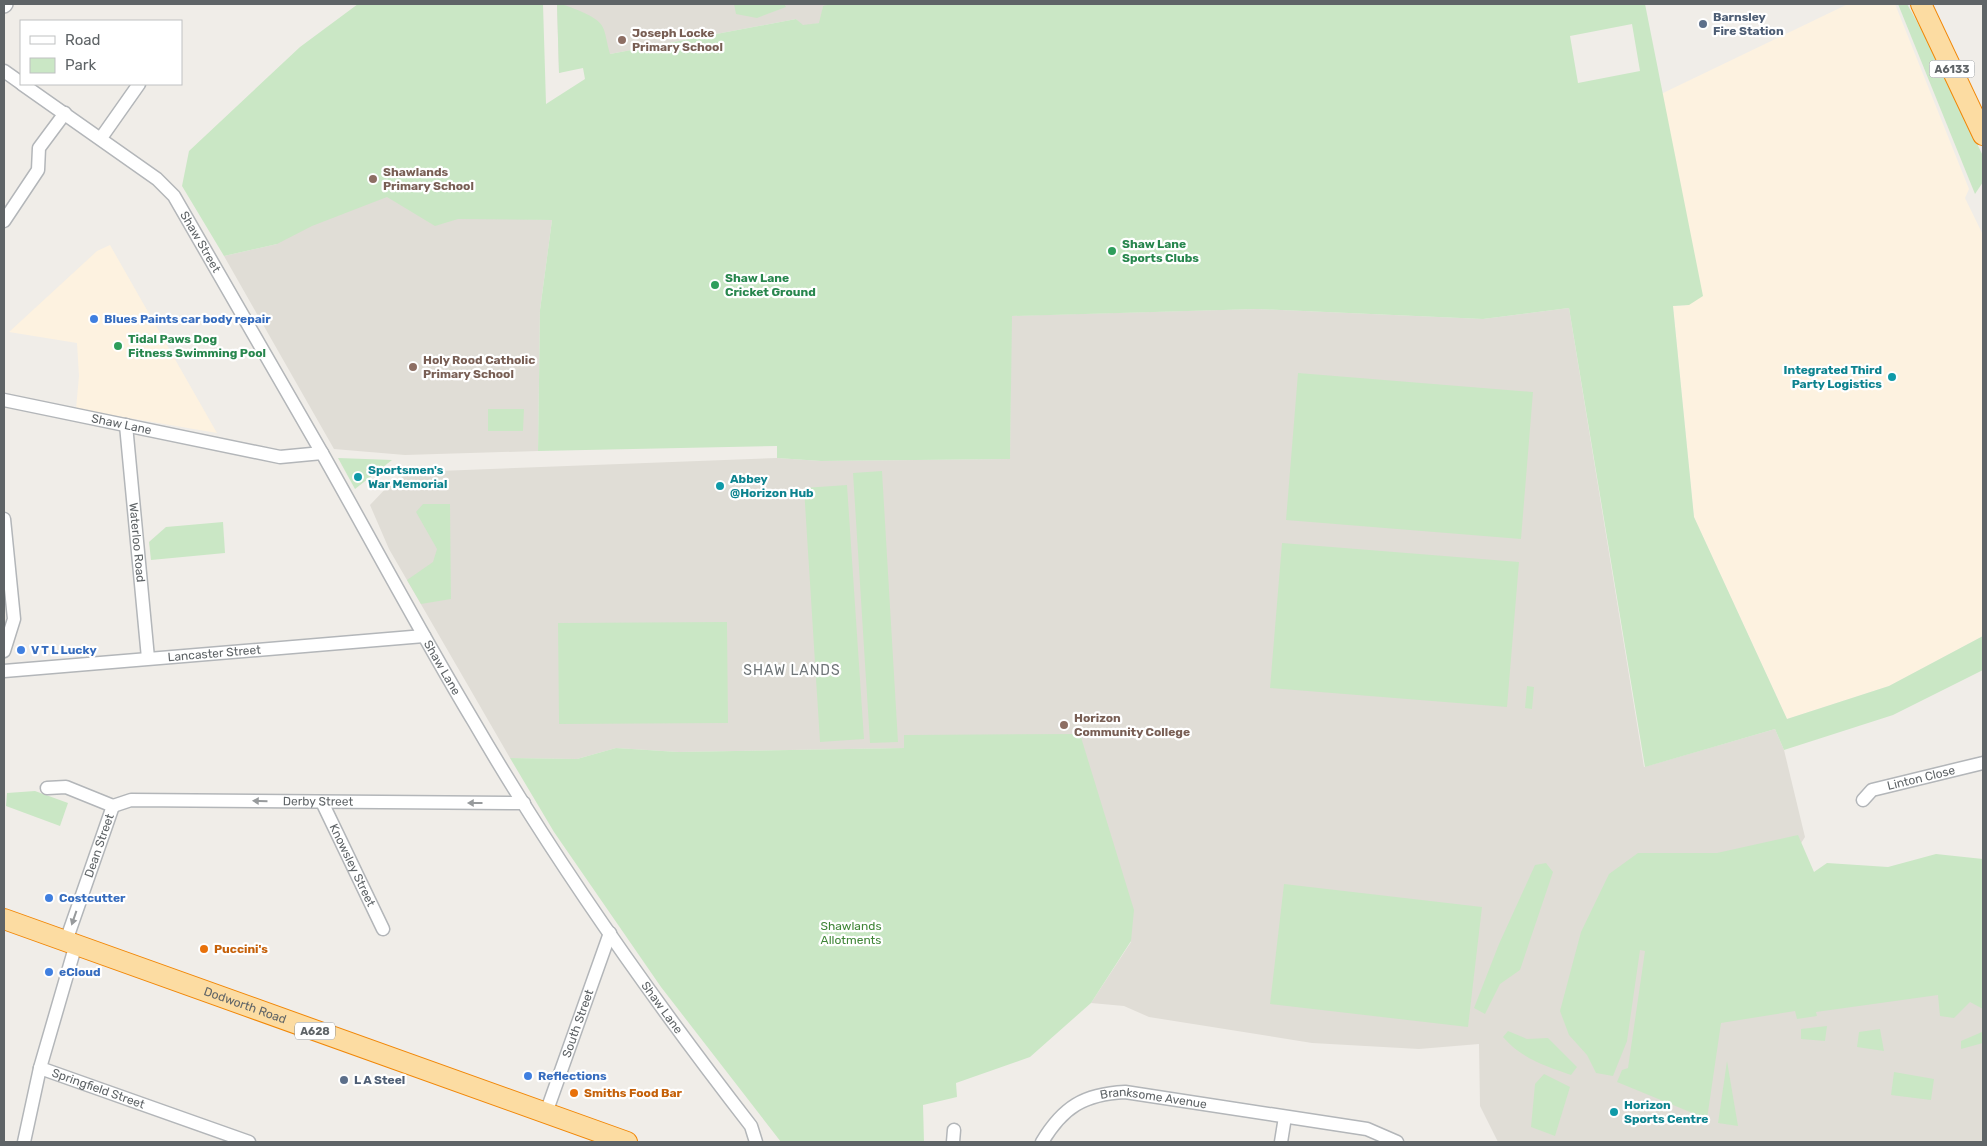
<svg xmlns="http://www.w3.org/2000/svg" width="1987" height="1146" viewBox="0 0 1987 1146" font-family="Rubik,sans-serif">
  <rect width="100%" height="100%" fill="#f0ede8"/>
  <g fill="#fdf2e0">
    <polygon points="1848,4 1895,4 1969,189 1965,198 1983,235 1983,636 1889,686 1787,719 1694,517 1673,306 1689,305 1661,94"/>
    <polygon points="110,245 217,433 76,409 79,376 77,343 9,332 97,251"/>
  </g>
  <g fill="#e0ddd6">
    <polygon points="557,4 831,4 823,7 820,23 803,26 796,19 610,54 559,73"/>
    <polygon points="230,149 491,218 552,220 540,310 538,451 405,455 334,449 224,256 277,244"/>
    <polygon points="1569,308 1644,767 1775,729 1784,750 1805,837 1788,863 1983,974 1983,1142 1498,1142 1480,1106 1479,1044 1419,1049 1312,1043 1149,1017 1124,1006 1091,1003 1131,942 905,735 905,748 678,752 616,748 577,759 510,758 389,549 370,505 391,483 413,472 777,458 821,461 1010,459 1011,316 1257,309 1483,319"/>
  </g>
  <g fill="#cae7c5" fill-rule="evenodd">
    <path d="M 358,4 L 543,4 L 546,104 L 585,79 L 583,68 L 559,73 L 557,4 C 565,4 572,8 580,11 C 608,23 603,28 610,54 L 796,19 L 803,25 L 819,23 L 823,6 L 831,4 L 1645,4 L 1703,296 L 1689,305 L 1673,306 L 1694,517 L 1787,719 L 1889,686 L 1983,636 L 1983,670 L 1893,715 L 1784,750 L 1775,729 L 1645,767 L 1569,308 L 1483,319 L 1257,309 L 1012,316 L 1010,459 L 821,461 L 777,458 L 777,446 L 538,451 L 540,310 L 552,220 L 458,219 L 435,226 L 387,197 L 312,226 L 277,244 L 224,256 L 182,186 L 189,151 L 300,47 ZM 1632,24 L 1640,71 L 1578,83 L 1570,36 Z"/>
    <polygon points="734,4 784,4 786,7 757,18 736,14"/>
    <polygon points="1898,4 1907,4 1924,34 1983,156 1983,182 1975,194"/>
    <polygon points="1298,373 1533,392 1521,539 1286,520"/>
    <polygon points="488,409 524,409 523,431 488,431"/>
    <polygon points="338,458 392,460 355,489"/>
    <polygon points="882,471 898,742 870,743 853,473"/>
    <polygon points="847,485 864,739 820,742 804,488"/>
    <polygon points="423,504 450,504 451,599 421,604 407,580 433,562 437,549 416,512"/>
    <polygon points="223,522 225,553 151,560 149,542 166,527"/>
    <polygon points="1282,543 1519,562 1507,707 1270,688"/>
    <polygon points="727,622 728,723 559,724 558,623"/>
    <polygon points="1527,686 1534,687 1532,709 1525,708"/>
    <polygon points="1080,734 1134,910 1131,941 1091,1003 1030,1057 956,1083 957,1097 923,1105 924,1142 781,1142 661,987 554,832 510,758 577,759 616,748 678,752 904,748 904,735"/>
    <polygon points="35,791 68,803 60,826 6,806 7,793"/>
    <polygon points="1798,835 1814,872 1827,863 1888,867 1936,854 1983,859 1983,1009 1970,1002 1954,1018 1940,1016 1938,995 1816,1012 1817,1016 1797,1019 1795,1011 1721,1023 1707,1119 1617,1082 1622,1070 1628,1068 1645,951 1640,950 1627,1041 1613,1076 1596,1073 1587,1055 1569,1035 1560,1011 1581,932 1609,874 1638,853 1717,853"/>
    <polygon points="1546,863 1553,872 1520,970 1500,984 1485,1014 1474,1008 1499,944 1535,865"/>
    <polygon points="1284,884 1482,907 1468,1027 1270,1004"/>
    <polygon points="1827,1026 1825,1041 1801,1039 1801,1029"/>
    <polygon points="1880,1029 1884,1051 1857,1047 1859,1032"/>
    <polygon points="1983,1029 1983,1043 1961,1049 1961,1041 1982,1032"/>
    <path d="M 1508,1031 L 1527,1039 L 1548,1038 L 1577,1067 L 1571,1075 C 1545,1066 1522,1059 1503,1037 Z"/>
    <polygon points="1727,1061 1738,1126 1718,1123"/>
    <polygon points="1894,1072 1934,1079 1931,1100 1891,1095"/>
    <polygon points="1544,1074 1570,1087 1555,1136 1531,1127 1535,1084"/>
  </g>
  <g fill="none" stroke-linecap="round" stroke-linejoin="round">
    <defs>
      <g id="minor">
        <polyline points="4,71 21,83"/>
        <path id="s1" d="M 22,84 L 157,179 L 174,196 L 322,453"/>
        <polyline points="101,138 139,84"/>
        <polyline points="4,221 38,170 39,148 65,113"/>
        <path id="s2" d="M 4,400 L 280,457 L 322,453 C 373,543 421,634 474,722 C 556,863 651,997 751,1126 L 756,1142"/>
        <path id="s3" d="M 126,425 L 148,658"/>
        <polyline points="4,519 14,619 4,651"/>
        <path id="s4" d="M 4,671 L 424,636"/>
        <polyline points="47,788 66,787 113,806"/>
        <path id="s5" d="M 1863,800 L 1872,790 L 1983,763"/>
        <path id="s6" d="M 322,802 L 383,929"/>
        <path id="s7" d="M 113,806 L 131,800 L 524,803"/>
        <path id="s8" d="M 66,941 L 113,806"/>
        <path id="s9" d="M 76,944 L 40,1068 L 249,1142"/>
        <path id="s10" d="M 546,1113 L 610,933"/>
        <polyline points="24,1142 40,1068"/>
        <polyline points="953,1142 954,1130"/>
        <path id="s11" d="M 1042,1142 C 1063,1107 1084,1094 1125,1092 L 1367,1129 L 1397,1142"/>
        <polyline points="1281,1142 1285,1117"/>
      </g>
      <polyline id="tertiary" points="4,5 5,4"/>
      <g id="trunk">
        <polyline points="1921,4 1983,135"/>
        <path id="s12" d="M 4,919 L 627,1142"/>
      </g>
    </defs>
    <use href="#minor" stroke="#b3b6b9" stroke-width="15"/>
    <use href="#tertiary" stroke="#b3b6b9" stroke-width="18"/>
    <use href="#trunk" stroke="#f18707" stroke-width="22"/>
    <use href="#minor" stroke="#fff" stroke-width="12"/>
    <use href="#tertiary" stroke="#fff" stroke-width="15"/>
    <use href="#trunk" stroke="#fcdca2" stroke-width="20"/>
  </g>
  <defs><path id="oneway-solid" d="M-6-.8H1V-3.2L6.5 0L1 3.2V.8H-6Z" transform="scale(1.25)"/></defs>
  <g fill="#979a9c">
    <use href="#oneway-solid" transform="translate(260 801) rotate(-179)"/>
    <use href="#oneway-solid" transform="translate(475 803) rotate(-180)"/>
    <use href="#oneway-solid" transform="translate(74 918) rotate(109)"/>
  </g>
  <g fill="#5c6f8a" stroke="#fff" stroke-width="2">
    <circle cx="1703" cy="24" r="5"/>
    <circle cx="344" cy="1080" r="5"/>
  </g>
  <g fill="#8d6e63" stroke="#fff" stroke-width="2">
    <circle cx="622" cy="40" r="5"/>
    <circle cx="373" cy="179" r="5"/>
    <circle cx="413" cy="367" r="5"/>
    <circle cx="1064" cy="725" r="5"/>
  </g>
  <g fill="#2e9e5b" stroke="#fff" stroke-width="2">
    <circle cx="1112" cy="251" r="5"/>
    <circle cx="715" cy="285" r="5"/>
    <circle cx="118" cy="346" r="5"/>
  </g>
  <g fill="#3f7fe0" stroke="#fff" stroke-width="2">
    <circle cx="94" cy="319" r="5"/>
    <circle cx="21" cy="650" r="5"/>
    <circle cx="49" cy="898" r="5"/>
    <circle cx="49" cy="972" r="5"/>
    <circle cx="528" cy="1076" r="5"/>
  </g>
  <g fill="#0f9aa8" stroke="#fff" stroke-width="2">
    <circle cx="1892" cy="377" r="5"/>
    <circle cx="358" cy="477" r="5"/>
    <circle cx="720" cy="486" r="5"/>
    <circle cx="1614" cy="1112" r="5"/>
  </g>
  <g fill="#e8710a" stroke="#fff" stroke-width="2">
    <circle cx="204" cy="949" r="5"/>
    <circle cx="574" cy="1093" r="5"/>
  </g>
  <g text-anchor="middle" stroke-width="4.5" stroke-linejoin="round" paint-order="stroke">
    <g fill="#fff" stroke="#8f9295" stroke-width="1">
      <rect x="1929.5" y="60.5" width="45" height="17" rx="4"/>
      <rect x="295" y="1022.5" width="40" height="17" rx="4"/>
    </g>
    <g font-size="11" font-weight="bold" fill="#5f6467">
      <text x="1952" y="73">A6133</text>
      <text x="315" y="1035">A628</text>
    </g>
    <g font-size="12" font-weight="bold" fill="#4e5e75" stroke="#fff" text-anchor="start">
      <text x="1713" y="21">Barnsley<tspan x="1713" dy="14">Fire Station</tspan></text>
      <text x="354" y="1084">L A Steel</text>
    </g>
    <g font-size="12" font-weight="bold" fill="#785e54" stroke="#fff" text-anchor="start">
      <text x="632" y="37">Joseph Locke<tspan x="632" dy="14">Primary School</tspan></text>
      <text x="383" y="176">Shawlands<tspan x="383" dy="14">Primary School</tspan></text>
      <text x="423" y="364">Holy Rood Catholic<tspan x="423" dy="14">Primary School</tspan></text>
      <text x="1074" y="722">Horizon<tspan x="1074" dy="14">Community College</tspan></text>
    </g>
    <g font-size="12" fill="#5f6467" stroke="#fff">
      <text dy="4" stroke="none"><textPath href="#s1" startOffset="242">Shaw Street</textPath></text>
      <text dy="4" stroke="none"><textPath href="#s2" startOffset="120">Shaw Lane</textPath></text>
      <text dy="4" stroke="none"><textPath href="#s3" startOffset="118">Waterloo Road</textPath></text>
      <text dy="4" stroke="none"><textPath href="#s4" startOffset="211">Lancaster Street</textPath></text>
      <text dy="4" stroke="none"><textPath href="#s2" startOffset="570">Shaw Lane</textPath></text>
      <text dy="4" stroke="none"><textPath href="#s5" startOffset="64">Linton Close</textPath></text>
      <text dy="4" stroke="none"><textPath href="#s7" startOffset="206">Derby Street</textPath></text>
      <text dy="4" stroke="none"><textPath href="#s8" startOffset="101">Dean Street</textPath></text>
      <text dy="4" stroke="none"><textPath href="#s6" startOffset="70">Knowsley Street</textPath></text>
      <text dy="4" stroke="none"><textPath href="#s12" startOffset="256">Dodworth Road</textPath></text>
      <text dy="4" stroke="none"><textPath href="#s2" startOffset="975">Shaw Lane</textPath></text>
      <text dy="4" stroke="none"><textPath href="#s10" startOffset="95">South Street</textPath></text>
      <text dy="4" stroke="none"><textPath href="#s9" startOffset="191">Springfield Street</textPath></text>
      <text dy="4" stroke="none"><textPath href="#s11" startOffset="131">Branksome Avenue</textPath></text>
    </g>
    <g font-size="12" font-weight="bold" fill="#27864d" stroke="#fff" text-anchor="start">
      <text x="1122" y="248">Shaw Lane<tspan x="1122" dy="14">Sports Clubs</tspan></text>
      <text x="725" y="282">Shaw Lane<tspan x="725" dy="14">Cricket Ground</tspan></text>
      <text x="128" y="343">Tidal Paws Dog<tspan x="128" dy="14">Fitness Swimming Pool</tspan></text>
    </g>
    <g font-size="12" font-weight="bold" fill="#366cbe" stroke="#fff" text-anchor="start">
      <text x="104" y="323">Blues Paints car body repair</text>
      <text x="31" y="654">V T L Lucky</text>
      <text x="59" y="902">Costcutter</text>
      <text x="59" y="976">eCloud</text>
      <text x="538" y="1080">Reflections</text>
    </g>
    <g font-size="12" font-weight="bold" fill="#0d838f" stroke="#fff" text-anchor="start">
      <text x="1882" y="374" text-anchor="end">Integrated Third<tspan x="1882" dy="14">Party Logistics</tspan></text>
      <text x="368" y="474">Sportsmen's<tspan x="368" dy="14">War Memorial</tspan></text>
      <text x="730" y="483">Abbey<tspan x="730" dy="14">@Horizon Hub</tspan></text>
      <text x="1624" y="1109">Horizon<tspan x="1624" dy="14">Sports Centre</tspan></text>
    </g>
    <g font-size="12" fill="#408538" stroke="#fff">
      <text x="851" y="930">Shawlands<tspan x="851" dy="14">Allotments</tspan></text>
    </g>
    <g font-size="12" font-weight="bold" fill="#c56008" stroke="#fff" text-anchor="start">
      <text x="214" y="953">Puccini's</text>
      <text x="584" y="1097">Smiths Food Bar</text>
    </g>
    <g font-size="14" letter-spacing="1" fill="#707679" stroke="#fff">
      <text x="792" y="675">SHAW LANDS</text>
    </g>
  </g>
  <rect width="1987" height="1146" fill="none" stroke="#5f6467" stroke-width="10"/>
  <rect x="20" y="20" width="162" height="65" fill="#ffffff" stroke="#bfc1c2"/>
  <rect x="30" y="36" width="25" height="8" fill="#ffffff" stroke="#bfc1c2"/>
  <text x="65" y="45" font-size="15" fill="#5f6467">Road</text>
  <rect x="30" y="58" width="25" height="15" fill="#cae7c5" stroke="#bfc1c2"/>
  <text x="65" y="70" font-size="15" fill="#5f6467">Park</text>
</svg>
